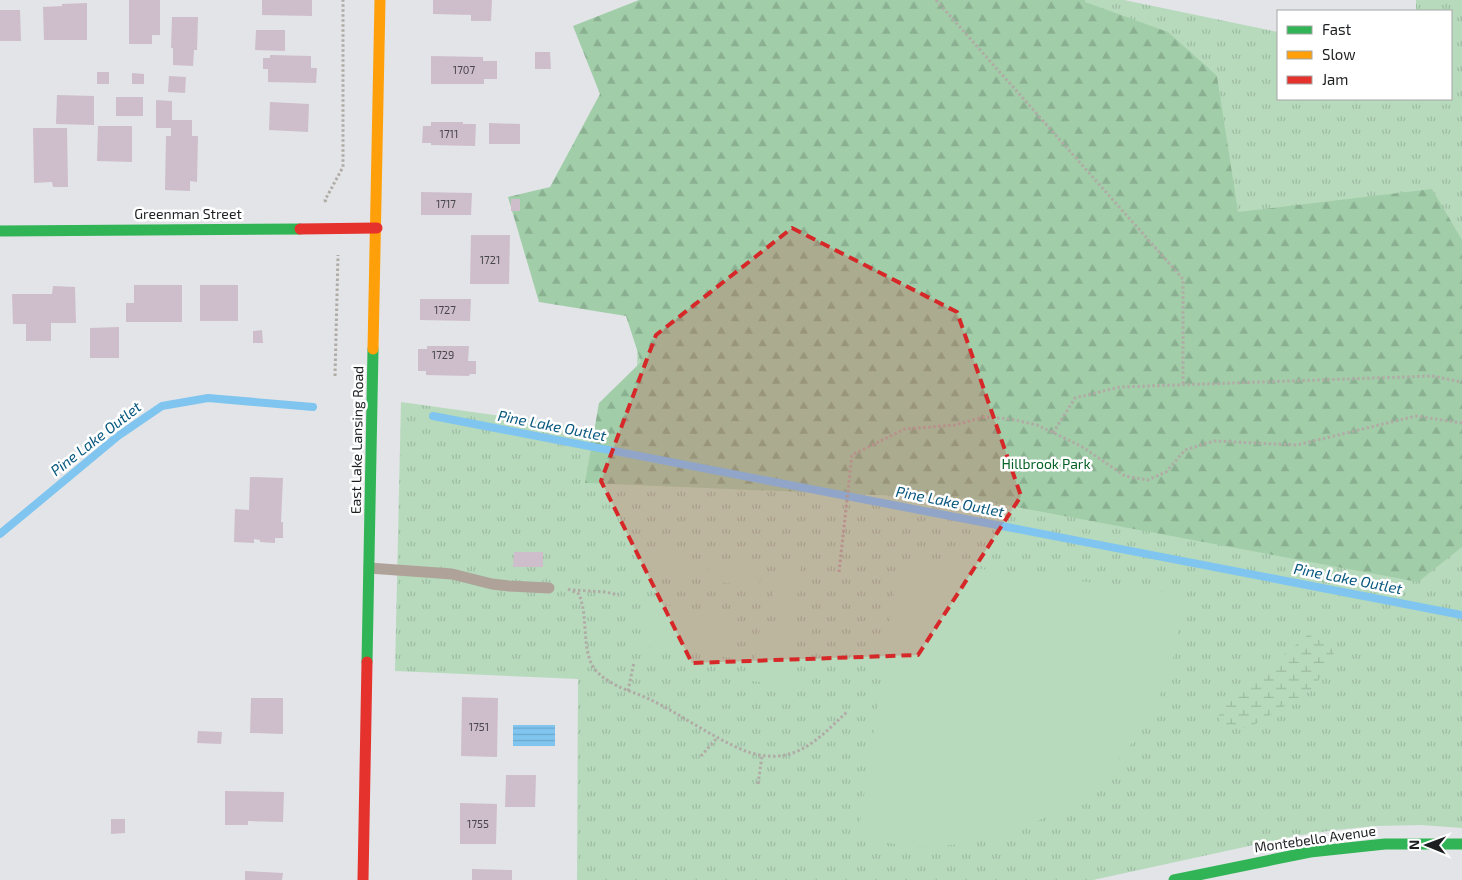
<svg xmlns="http://www.w3.org/2000/svg" width="1462" height="880" viewBox="0 0 1462 880" font-family="'Exo 2',sans-serif">
  <defs>
    <pattern id="grass-tufts" width="24" height="20" patternUnits="userSpaceOnUse" patternTransform="scale(1.25)"><rect width="24" height="20" fill="#b7dabd"/><path d="M3 7l-1-3M5 7V3M7 7l1-3M15 17l-1-3M17 17v-4M19 17l1-3" fill="none" stroke="#9dbba2"/></pattern>
    <pattern id="forest-firs" width="22" height="20" patternUnits="userSpaceOnUse" patternTransform="scale(1.25)"><rect width="22" height="20" fill="#a1cda9"/><path d="M5 1l3.5 6h-7zM16 11l3.5 6h-7z" fill="#8ab091"/></pattern>
    <pattern id="wetland-marsh" width="20" height="14" patternUnits="userSpaceOnUse" patternTransform="scale(1.25)"><rect width="20" height="14" fill="#b7dabd"/><path d="M1 5h8M5 5V1M11 12h8M15 12V8" fill="none" stroke="#9dbba2"/></pattern>
    <pattern id="water-rules" width="6" height="5" patternUnits="userSpaceOnUse" patternTransform="scale(1.25)"><rect width="6" height="5" fill="#7fc5ef"/><path d="M0 2.5h6" fill="none" stroke="#6da9cd"/></pattern>
  </defs>
  <rect width="100%" height="100%" fill="#e2e4e7"/>
  <polygon fill="url(#grass-tufts)" points="641,0 1124,0 1278,32 1278,99 1451,99 1451,11 1416,11 1416,0 1462,0 1462,828 1421,825 1376,826 1335,830 1295,836 1093,880 577,880 578,679 395,671 401,402 631,434 637,372"/>
  <polygon fill="url(#forest-firs)" points="639,0 1085,0 1085,2 1168,32 1217,76 1238,212 1432,189 1462,240 1462,547 1418,582 973,499 585,483 599,403 641,362 626,316 539,302 508,197 550,187 600,94 573,26"/>
  <polygon fill="url(#wetland-marsh)" points="1309,634 1332,638 1335,651 1314,688 1249,728 1222,727 1218,717 1227,702"/>
  <g fill="#b7dabd">
    <polygon points="639,546 690,553 687,576 636,569"/>
    <polygon points="709,557 762,565 759,588 706,580"/>
    <path d="M 917,561 L 1182,594 C 1180,619 1178,645 1170,669 C 1134,777 1036,848 921,846 C 900,846 879,841 858,836 L 897,574 Z"/>
    <polygon points="778,563 801,566 794,618 770,614"/>
    <polygon points="647,603 738,615 732,658 641,645"/>
    <polygon points="761,621 799,627 790,686 752,681"/>
  </g>
  <rect fill="url(#water-rules)" x="513" y="725" width="42" height="21"/>
  <g fill="none" stroke-linecap="round" stroke-linejoin="round">
    <g stroke="#7fc5ef" stroke-width="8">
      <polyline points="433,416 1462,615"/>
      <polyline points="0,534 118,436 162,406 208,398 313,407"/>
    </g>
  </g>
  <g fill="#cebecb">
    <polygon points="129,0 160,0 160,35 152,35 152,44 129,44"/>
    <polygon points="262,0 312,0 312,16 262,15"/>
    <polygon points="433,0 492,0 491,21 471,21 471,15 433,14"/>
    <polygon points="87,3 87,40 44,40 43,7 62,6 62,4"/>
    <polygon points="0,10 20,10 21,41 0,41"/>
    <polygon points="172,17 198,17 197,50 194,50 193,66 173,65 173,48 171,48"/>
    <polygon points="256,30 285,30 285,51 255,50"/>
    <polygon points="535,52 550,52 551,69 535,69"/>
    <polygon points="270,55 311,56 311,68 317,68 316,83 268,82 268,69 263,69 263,58 270,58"/>
    <polygon points="431,56 483,57 483,61 497,61 497,79 484,79 484,84 431,84"/>
    <rect x="97" y="72" width="12" height="12"/>
    <polygon points="132,73 144,74 144,84 132,84"/>
    <polygon points="169,76 186,77 185,93 168,92"/>
    <polygon points="57,95 94,96 94,125 56,124"/>
    <rect x="116" y="97" width="27" height="19"/>
    <polygon points="156,100 172,101 172,120 192,120 192,136 198,136 197,182 190,181 190,191 165,190 166,136 171,136 171,128 156,128"/>
    <polygon points="270,102 309,104 308,132 269,130"/>
    <polygon points="431,122 463,122 463,124 476,124 475,146 431,145 431,143 422,143 423,126 431,126"/>
    <polygon points="489,123 520,124 520,144 489,144"/>
    <polygon points="98,126 132,126 132,162 97,161"/>
    <polygon points="33,128 67,128 68,187 53,187 52,182 34,183"/>
    <polygon points="421,192 472,193 471,215 421,215"/>
    <rect x="511" y="199" width="9" height="12"/>
    <polygon points="471,235 510,235 509,284 470,284"/>
    <polygon points="134,285 182,285 182,322 126,322 126,303 134,303"/>
    <rect x="200" y="285" width="38" height="36"/>
    <polygon points="53,286 75,287 76,323 51,323 51,341 26,341 26,324 13,324 12,294 52,294"/>
    <polygon points="420,299 471,299 470,321 420,320"/>
    <polygon points="119,327 119,358 90,358 90,328"/>
    <polygon points="262,330 263,343 253,343 253,331"/>
    <polygon points="427,346 469,346 468,361 476,361 476,374 470,374 469,376 426,375 426,371 418,371 418,349 427,349"/>
    <polygon points="250,477 283,478 281,522 283,522 283,538 275,538 275,543 260,542 260,540 254,539 254,543 234,542 235,509 249,510"/>
    <polygon points="514,552 543,552 543,567 513,567"/>
    <polygon points="462,697 498,698 497,757 461,756"/>
    <polygon points="251,698 283,698 283,734 250,733"/>
    <polygon points="198,731 222,732 221,744 197,743"/>
    <polygon points="506,775 536,775 535,807 505,807"/>
    <polygon points="225,791 284,792 283,822 248,821 248,825 225,825"/>
    <polygon points="460,803 497,804 496,844 460,844"/>
    <polygon points="111,819 125,819 125,833 111,834"/>
    <polygon points="472,869 512,870 512,880 472,880"/>
    <polygon points="245,871 283,873 282,880 245,880"/>
  </g>
  <g fill="none" stroke-linecap="round" stroke-linejoin="round">
    <g stroke="#b1aba6" stroke-width="3" stroke-dasharray="2.5 2.5" stroke-linecap="butt">
      <polyline points="936,0 1183,279 1183,385"/>
      <polyline points="326,202 325,200 343,167 343,0"/>
      <polyline points="335,376 338,255"/>
      <polyline points="1053,433 1075,398 1120,387 1432,376 1462,382"/>
      <polyline points="839,572 852,455 905,429 955,425 984,417 1011,419 1037,425 1081,446 1125,476 1148,480 1166,472 1185,450 1214,441 1297,445 1416,416 1462,423"/>
      <path d="M 568,589 L 579,594 C 588,616 582,645 592,665 C 596,672 602,677 609,681 C 620,689 634,692 647,698 C 681,714 712,738 748,752 C 757,755 768,757 778,756 C 807,754 827,730 847,712"/>
      <polyline points="573,590 605,592 619,595"/>
      <polyline points="628,691 634,662"/>
      <polyline points="701,756 718,737"/>
      <polyline points="758,784 762,756"/>
    </g>
    <polyline stroke="#afa399" stroke-width="11" points="369,568 452,574 492,584 509,586 549,588"/>
    <g stroke="#30b455" stroke-width="11">
      <polyline points="0,231 300,229"/>
      <polyline points="367,662 373,349"/>
      <polyline points="1174,880 1310,852 1385,844 1462,844"/>
    </g>
    <polyline stroke="#ff9f0a" stroke-width="11" points="373,349 380,0"/>
    <g stroke="#e5322d" stroke-width="11">
      <polyline points="300,229 377,228"/>
      <polyline points="363,880 367,662"/>
    </g>
  </g>
  <path fill="#d62828" fill-opacity="0.2" stroke="#d62828" stroke-width="4" stroke-dasharray="10 6" stroke-linejoin="round" d="M 792,228 L 957,312 L 1021,496 L 918,655 L 692,663 L 601,481 L 656,335 Z"/>
  <g text-anchor="middle" stroke-width="5" stroke-linejoin="round" paint-order="stroke">
    <g font-size="11" fill="#48464b">
      <text x="464" y="74">1707</text>
      <text x="449" y="138">1711</text>
      <text x="446" y="208">1717</text>
      <text x="490" y="264">1721</text>
      <text x="445" y="314">1727</text>
      <text x="443" y="359">1729</text>
      <text x="479" y="731">1751</text>
      <text x="478" y="828">1755</text>
    </g>
    <g font-size="14" fill="#1c1e20" stroke="#fff">
      <text x="188" y="219">Greenman Street</text>
      <text transform="translate(357 440) rotate(-89)" y="5">East Lake Lansing Road</text>
      <text transform="translate(1315 839) rotate(-8)" y="5">Montebello Avenue</text>
    </g>
    <g font-size="14" fill="#076325" stroke="#fff">
      <text x="1046" y="469">Hillbrook Park</text>
    </g>
    <g font-size="15" font-style="italic" fill="#08587f" stroke="#fff">
      <text transform="translate(552 426) rotate(11)" y="5">Pine Lake Outlet</text>
      <text transform="translate(96 439) rotate(-38)" y="5">Pine Lake Outlet</text>
      <text transform="translate(950 502) rotate(11)" y="5">Pine Lake Outlet</text>
      <text transform="translate(1348 579) rotate(11)" y="5">Pine Lake Outlet</text>
    </g>
  </g>
  <rect x="1277" y="10" width="175" height="90" fill="#ffffff" stroke="#a4a5a6"/>
  <rect x="1287" y="26" width="25" height="8" fill="#30b455" stroke="#a4a5a6"/>
  <text x="1322" y="35" font-size="15" fill="#1c1e20">Fast</text>
  <rect x="1287" y="51" width="25" height="8" fill="#ff9f0a" stroke="#a4a5a6"/>
  <text x="1322" y="60" font-size="15" fill="#1c1e20">Slow</text>
  <rect x="1287" y="76" width="25" height="8" fill="#e5322d" stroke="#a4a5a6"/>
  <text x="1322" y="85" font-size="15" fill="#1c1e20">Jam</text>
  <g transform="translate(1427 845) rotate(271)" stroke="#ffffff" stroke-width="4" paint-order="stroke">
  <path d="M0-4L9 19L0 12L-9 19Z" fill="#1c1e20"/>
  <text y="-8" font-size="14" font-weight="bold" text-anchor="middle" fill="#1c1e20">N</text>
  </g>
</svg>
